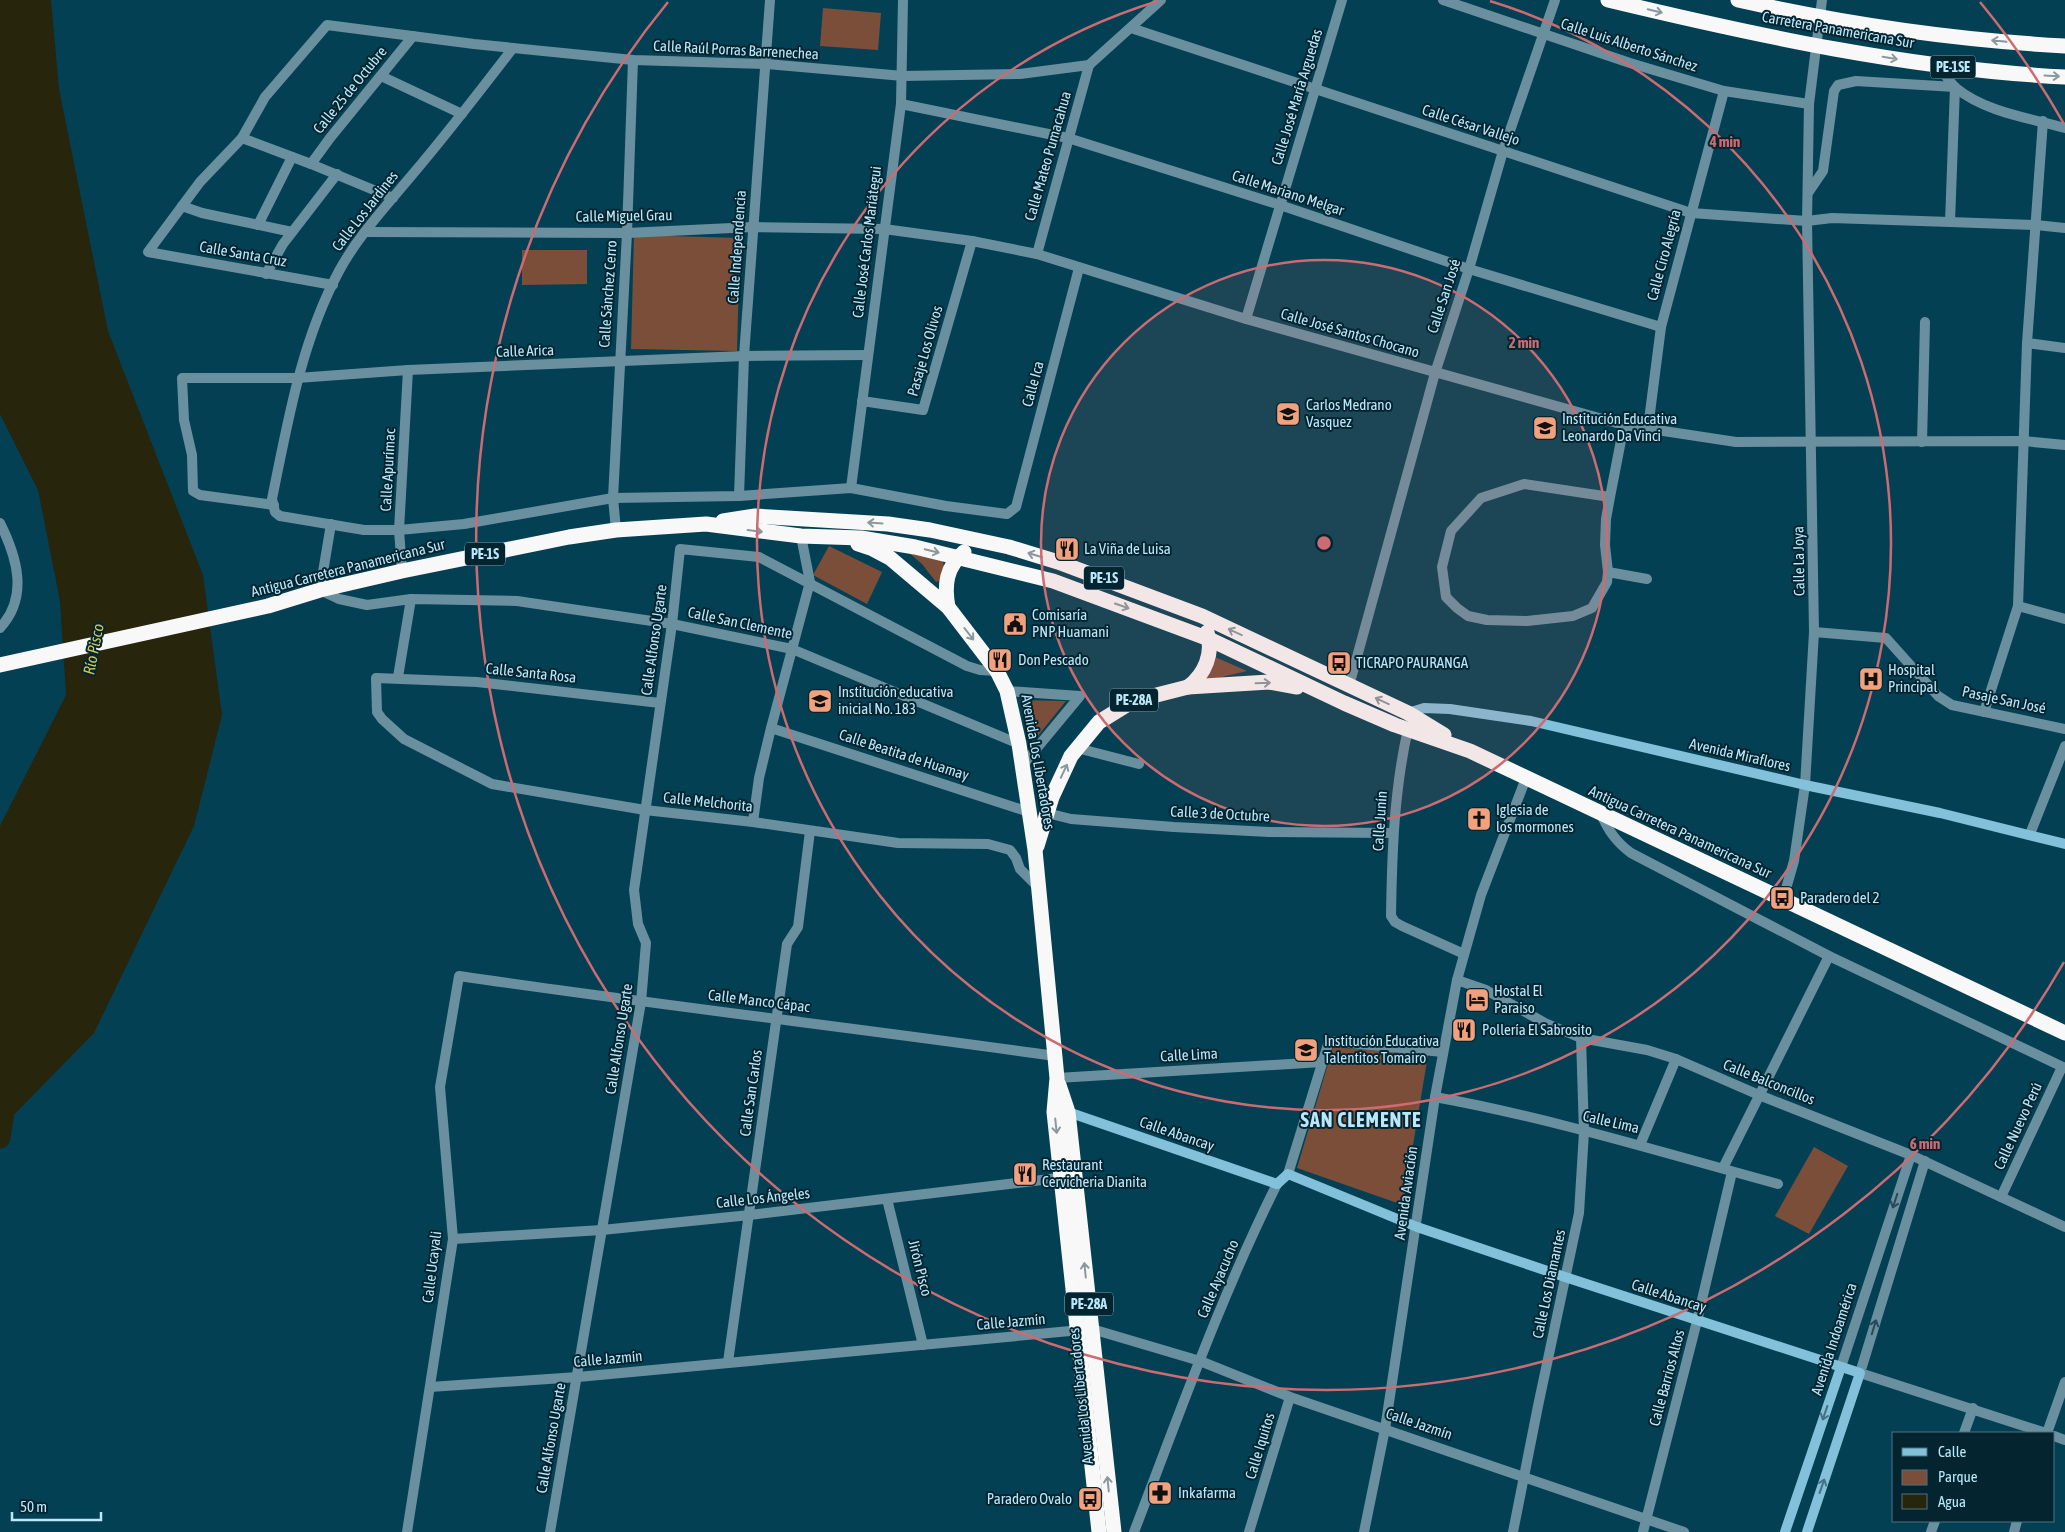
<svg xmlns="http://www.w3.org/2000/svg" width="2065" height="1532" viewBox="0 0 2065 1532" font-family="'Asap Condensed',sans-serif">
  <rect width="100%" height="100%" fill="#044053"/>
  <g fill="#7b4e39">
    <polygon points="823,8 881,13 878,50 820,46"/>
    <polygon points="634,235 740,238 737,351 631,349"/>
    <polygon points="522,250 587,250 587,284 522,285"/>
    <polygon points="829,546 882,572 867,604 813,575"/>
    <polygon points="908,552 942,557 944,566 941,580 936,582 922,564"/>
    <polygon points="1215,657 1247,671 1205,681"/>
    <polygon points="1020,700 1066,701 1033,742"/>
    <polygon points="1333,1047 1428,1055 1403,1205 1297,1168"/>
    <polygon points="1814,1147 1848,1166 1809,1234 1775,1216"/>
  </g>
  <polygon fill="#27250b" points="0,0 51,0 59,89 108,331 203,575 222,715 194,826 94,1033 0,1129 0,826 66,695 60,601 38,490 0,414"/>
  <g fill="none" stroke-linecap="round" stroke-linejoin="round">
    <polyline stroke="#27250b" stroke-width="21" points="0,1138 6,1099"/>
    <g stroke="#6a909f" stroke-width="10">
      <polyline points="1443,0 1630,63 1724,91 1809,104"/>
      <polyline points="1131,28 1691,213 1807,221 1832,218 1950,222 2036,225 2065,228"/>
      <path d="M 513,48 C 480,91 447,134 412,175 C 386,206 358,236 339,271 C 301,342 288,421 272,499 L 275,512 L 280,516 L 364,530 L 399,530 L 464,524 L 613,498 L 739,496 L 851,488 L 946,506 L 1007,514 L 1016,507 L 1079,268"/>
      <path d="M 1939,66 C 1944,73 1949,82 1956,88 C 1985,112 2029,118 2065,128"/>
      <polyline points="381,76 462,114"/>
      <polyline points="901,104 1068,138 1280,205 1469,269 1661,327"/>
      <polyline points="242,138 311,164 393,198"/>
      <polyline points="311,164 330,138 413,36"/>
      <polyline points="1808,193 1823,171 1834,91 1838,85 1856,81 1955,87 1950,222"/>
      <polyline points="182,206 202,213 292,232"/>
      <polyline points="258,225 292,157"/>
      <polyline points="365,232 627,233 753,227 884,229 972,241 1037,254 1246,319 1624,425 1736,442 2023,441 2065,445"/>
      <polyline points="1037,254 1089,65"/>
      <polyline points="266,274 283,244 337,174"/>
      <polyline points="333,285 148,252 200,182 242,138 265,97 327,25 474,44 633,60 767,64 903,76 1020,74 1089,65 1161,0"/>
      <polyline points="1246,319 1342,0"/>
      <polyline points="2027,343 2065,348"/>
      <polyline points="862,401 923,410 972,241"/>
      <polyline points="1648,428 1661,327 1724,91"/>
      <polyline points="1922,442 1925,322"/>
      <polyline points="851,488 901,104 903,0"/>
      <polyline points="739,496 744,356 770,0"/>
      <polyline points="1610,497 1524,484 1481,498 1451,531 1442,567 1446,597 1457,608 1468,616 1487,620 1527,621 1573,616 1592,608 1607,582 1608,572 1605,545 1606,519 1610,497 1624,425"/>
      <polyline points="274,505 200,495 193,491 192,455 184,420 182,378 297,378 408,370 744,356 868,355"/>
      <path d="M 0,523 C 17,557 29,597 0,628"/>
      <polyline points="331,524 320,590 339,599 367,605 411,599 517,601 672,624 792,649 1019,744"/>
      <polyline points="616,530 613,498 627,233 633,60"/>
      <polyline points="402,571 399,530 408,370"/>
      <polyline points="1608,572 1647,579"/>
      <polyline points="2018,606 2065,619"/>
      <polyline points="1814,632 1886,638 1938,696 1952,705 2065,729"/>
      <polyline points="398,677 411,599"/>
      <polyline points="1349,686 1435,373 1469,269 1503,151 1555,0"/>
      <polyline points="1007,691 1080,696 1022,766"/>
      <polyline points="660,703 477,682 376,678 377,712 382,719 404,739 492,784 645,810 753,822 898,843 988,844 1010,850 1016,858 1020,869 1038,887"/>
      <polyline points="1984,712 2018,606 2027,343 2043,121"/>
      <polyline points="771,728 1029,812"/>
      <path d="M 1408,729 C 1394,791 1392,852 1391,916 L 1395,922 L 1402,926 L 1464,954"/>
      <polyline points="1077,748 1139,764"/>
      <polyline points="1047,813 1071,819 1174,827 1269,832 1393,833"/>
      <path d="M 1601,814 C 1608,830 1616,842 1631,853 L 1829,956 L 2065,1068"/>
      <polyline points="753,822 759,778 771,728 810,582 801,536"/>
      <polyline points="2030,834 2065,746"/>
      <polyline points="1783,899 1794,861 1805,785 1814,632 1807,221 1809,104 1822,0"/>
      <polyline points="1457,980 1486,990 1545,1023 1581,1038 1647,1050 1676,1059 1759,1095 1911,1155 2065,1227"/>
      <polyline points="1057,1078 1322,1062"/>
      <path d="M 1435,1097 C 1551,1118 1664,1153 1778,1184"/>
      <polyline points="1640,1145 1676,1059"/>
      <polyline points="1925,1161 1860,1373 2046,1433"/>
      <polyline points="1723,1168 1829,956"/>
      <polyline points="1288,1174 1329,1041 1443,1052"/>
      <polyline points="2001,1197 2062,1067"/>
      <polyline points="887,1199 923,1345"/>
      <polyline points="453,1239 602,1230 750,1215 1067,1177"/>
      <polyline points="728,1362 787,944 798,927 810,831"/>
      <polyline points="1841,1367 1911,1155"/>
      <polyline points="430,1387 578,1377 1092,1329 1200,1361 1290,1397 1684,1532"/>
      <polyline points="1964,1433 1973,1408"/>
      <polyline points="2047,1433 2065,1382"/>
      <polyline points="2054,1436 2065,1440"/>
      <path d="M 407,1532 L 453,1239 L 440,1087 L 459,976 C 657,1005 856,1028 1055,1056"/>
      <polyline points="550,1532 641,1002 646,943 638,924 634,890 672,624 680,549 759,557 967,666 980,670 997,671"/>
      <path d="M 1134,1532 C 1179,1415 1221,1296 1277,1184"/>
      <polyline points="1249,1532 1290,1397"/>
      <polyline points="1364,1532 1385,1429 1435,1097 1457,980 1481,895 1526,778"/>
      <polyline points="1513,1532 1538,1406 1579,1213 1584,1132 1581,1038"/>
      <polyline points="1643,1532 1697,1321 1732,1172"/>
      <polyline points="1931,1532 1935,1521"/>
      <polyline points="2014,1532 2017,1521"/>
    </g>
    <g stroke="#83c0d9" stroke-width="10">
      <polyline points="1408,713 1424,708 1450,709 1531,721 1805,785 1940,813 2065,844"/>
      <polyline points="1068,1112 1277,1184 1288,1174 1417,1227 1565,1277 1860,1373 1807,1532"/>
      <polyline points="1785,1532 1841,1367"/>
    </g>
    <g stroke="#f8f8f8" stroke-width="15">
      <path d="M 1608,0 C 1758,36 1911,69 2065,77"/>
      <path d="M 1738,0 C 1845,24 1955,40 2065,46"/>
      <polyline points="723,521 755,516 888,524 930,530 1009,547 1058,562 1202,616 1408,713 1444,735"/>
      <polyline points="858,544 873,549 890,558 948,607 997,671 1007,691 1019,744 1035,850 1057,1078 1054,1112 1099,1532"/>
      <path d="M 948,607 C 944,585 946,567 964,552"/>
      <polyline points="0,665 268,606 320,590 402,571 569,537 616,530 706,524 801,536 861,538 915,547 1053,581 1209,639 1344,703 1395,725 1470,751 2065,1033"/>
      <path d="M 1188,687 C 1205,674 1214,653 1207,632"/>
      <polyline points="1037,846 1052,797 1071,756 1099,722 1133,701 1188,687 1269,682 1297,687"/>
      <polyline points="1059,1085 1068,1112 1114,1532"/>
    </g>
  </g>
  <defs><path id="oneway-shaft" d="M-6 0H5M1.5-3L5.5 0L1.5 3" fill="none" stroke-width="1.6" stroke-linecap="round" stroke-linejoin="round" transform="scale(1.25)"/></defs>
  <g stroke="#8a999e">
    <use href="#oneway-shaft" transform="translate(1655 11) rotate(14)"/>
    <use href="#oneway-shaft" transform="translate(1999 41) rotate(-174)"/>
    <use href="#oneway-shaft" transform="translate(1890 58) rotate(10)"/>
    <use href="#oneway-shaft" transform="translate(2052 76) rotate(3)"/>
    <use href="#oneway-shaft" transform="translate(875 523) rotate(-176)"/>
    <use href="#oneway-shaft" transform="translate(755 531) rotate(7)"/>
    <use href="#oneway-shaft" transform="translate(932 551) rotate(14)"/>
    <use href="#oneway-shaft" transform="translate(1035 555) rotate(-163)"/>
    <use href="#oneway-shaft" transform="translate(1122 606) rotate(19)"/>
    <use href="#oneway-shaft" transform="translate(1235 632) rotate(-155)"/>
    <use href="#oneway-shaft" transform="translate(969 634) rotate(52)"/>
    <use href="#oneway-shaft" transform="translate(1263 683) rotate(-2)"/>
    <use href="#oneway-shaft" transform="translate(1382 701) rotate(-155)"/>
    <use href="#oneway-shaft" transform="translate(1064 771) rotate(-65)"/>
    <use href="#oneway-shaft" transform="translate(1056 1126) rotate(84)"/>
    <use href="#oneway-shaft" transform="translate(1085 1270) rotate(-96)"/>
    <use href="#oneway-shaft" transform="translate(1108 1484) rotate(-96)"/>
  </g>
  <g stroke="#284a57">
    <use href="#oneway-shaft" transform="translate(1895 1201) rotate(108)"/>
    <use href="#oneway-shaft" transform="translate(1874 1327) rotate(-73)"/>
  </g>
  <g stroke="#447284">
    <use href="#oneway-shaft" transform="translate(1825 1413) rotate(109)"/>
    <use href="#oneway-shaft" transform="translate(1822 1486) rotate(-71)"/>
  </g>
  <circle cx="1324" cy="543" r="283" fill="#cc6b72" fill-opacity=".12"/>
  <g fill="none" stroke="#cc6b72" stroke-width="2.5">
    <circle cx="1324" cy="543" r="283"/>
    <path d="M1490 1A567 567 0 1 1 1158 1"/>
    <path d="M2064 962A850 850 0 1 1 668 2M1980 2A850 850 0 0 1 2064 124"/>
  </g>
  <defs>
    <symbol id="school-square" viewBox="-11 -11 22 22"><rect x="-9" y="-9" width="18" height="18" rx="4" fill="#f1a17d" stroke="#042530"/><path d="M0-5L7-2L0 1L-7-2ZM-4 1L0 2.5L4 1V4Q0 6-4 4Z" fill="#111"/></symbol>
    <symbol id="restaurant-square" viewBox="-11 -11 22 22"><rect x="-9" y="-9" width="18" height="18" rx="4" fill="#f1a17d" stroke="#042530"/><path d="M-5-6h1v4h1v-4h1v4h1v-4h1v5L-1.5 .5V6h-2V.5L-5-1ZM5-6V6H3V1.5H1.5Q1.5-4 5-6Z" fill="#111"/></symbol>
    <symbol id="civic-square" viewBox="-11 -11 22 22"><rect x="-9" y="-9" width="18" height="18" rx="4" fill="#f1a17d" stroke="#042530"/><path d="M-.6-6.5H3V-4.5H.6V-3L4-1V1h2V6H-6V1h2V-1L-.6-3ZM-1.2 2.5V6h2.4V2.5Z" fill="#111"/></symbol>
    <symbol id="bus-square" viewBox="-11 -11 22 22"><rect x="-9" y="-9" width="18" height="18" rx="4" fill="#f1a17d" stroke="#042530"/><path d="M-5-6H5V4H4V6H2V4H-2V6H-4V4H-5ZM-3.5-4V0h7V-4ZM-3.5 1.2v1.5H-2V1.2ZM2 1.2v1.5H3.5V1.2Z" fill="#111"/></symbol>
    <symbol id="hospital-square" viewBox="-11 -11 22 22"><rect x="-9" y="-9" width="18" height="18" rx="4" fill="#f1a17d" stroke="#042530"/><path d="M-5-5h3v3.5h4V-5h3V5h-3V1.5h-4V5h-3Z" fill="#111"/></symbol>
    <symbol id="church-square" viewBox="-11 -11 22 22"><rect x="-9" y="-9" width="18" height="18" rx="4" fill="#f1a17d" stroke="#042530"/><path d="M-1.2-6h2.4v3.5h3.3v2.4h-3.3V6h-2.4V-.1h-3.3v-2.4h3.3Z" fill="#111"/></symbol>
    <symbol id="hotel-square" viewBox="-11 -11 22 22"><rect x="-9" y="-9" width="18" height="18" rx="4" fill="#f1a17d" stroke="#042530"/><path d="M-6-4.5h1.5V1H6V5H4.5V3h-9V5H-6ZM-4 0a1.8 1.8 0 1 1 3.6 0ZM.5 0V-2.5h3Q6-2.5 6 0Z" fill="#111"/></symbol>
    <symbol id="pharmacy-square" viewBox="-11 -11 22 22"><rect x="-9" y="-9" width="18" height="18" rx="4" fill="#f1a17d" stroke="#042530"/><path d="M-2-6h4v4h4v4h-4v4h-4v-4h-4v-4h4Z" fill="#111"/></symbol>
  </defs>
  <g fill-rule="evenodd">
    <use href="#school-square" x="1274" y="400" width="28" height="28"/>
    <use href="#school-square" x="1531" y="414" width="28" height="28"/>
    <use href="#restaurant-square" x="1053" y="535" width="28" height="28"/>
    <use href="#civic-square" x="1001" y="610" width="28" height="28"/>
    <use href="#restaurant-square" x="986" y="646" width="28" height="28"/>
    <use href="#bus-square" x="1325" y="649" width="28" height="28"/>
    <use href="#hospital-square" x="1857" y="665" width="28" height="28"/>
    <use href="#school-square" x="806" y="687" width="28" height="28"/>
    <use href="#church-square" x="1465" y="805" width="28" height="28"/>
    <use href="#bus-square" x="1768" y="884" width="28" height="28"/>
    <use href="#hotel-square" x="1463" y="986" width="28" height="28"/>
    <use href="#restaurant-square" x="1450" y="1016" width="28" height="28"/>
    <use href="#school-square" x="1292" y="1036" width="28" height="28"/>
    <use href="#restaurant-square" x="1011" y="1160" width="28" height="28"/>
    <use href="#pharmacy-square" x="1146" y="1479" width="28" height="28"/>
    <use href="#bus-square" x="1076" y="1485" width="28" height="28"/>
  </g>
  <g text-anchor="middle" stroke-width="4" stroke-linejoin="round" paint-order="stroke">
    <g fill="#042530" stroke="#83adbd" stroke-width="1">
      <rect x="1930.5" y="55.5" width="45" height="23" rx="4"/>
      <rect x="465" y="542.5" width="40" height="23" rx="4"/>
      <rect x="1084" y="566.5" width="40" height="23" rx="4"/>
      <rect x="1110" y="688.5" width="48" height="23" rx="4"/>
      <rect x="1065" y="1292.5" width="48" height="23" rx="4"/>
    </g>
    <g font-size="14" font-weight="bold" fill="#bae7fa">
      <text x="1953" y="72">PE-1SE</text>
      <text x="485" y="559">PE-1S</text>
      <text x="1104" y="583">PE-1S</text>
      <text x="1134" y="705">PE-28A</text>
      <text x="1089" y="1309">PE-28A</text>
    </g>
    <g font-size="15" fill="#bae7fa" stroke="#042530">
      <text transform="translate(1838 30) rotate(10)" y="5">Carretera Panamericana Sur</text>
      <text transform="translate(1629 45) rotate(18)" y="5">Calle Luis Alberto Sánchez</text>
      <text transform="translate(736 50) rotate(3)" y="5">Calle Raúl Porras Barrenechea</text>
      <text transform="translate(350 90) rotate(-51)" y="5">Calle 25 de Octubre</text>
      <text transform="translate(1297 97) rotate(-73)" y="5">Calle José María Arguedas</text>
      <text transform="translate(1471 125) rotate(18)" y="5">Calle César Vallejo</text>
      <text transform="translate(1048 156) rotate(-74)" y="5">Calle Mateo Pumacahua</text>
      <text transform="translate(1288 193) rotate(18)" y="5">Calle Mariano Melgar</text>
      <text transform="translate(365 211) rotate(-52)" y="5">Calle Los Jardines</text>
      <text transform="translate(624 216) rotate(-1)" y="5">Calle Miguel Grau</text>
      <text transform="translate(867 242) rotate(-83)" y="5">Calle José Carlos Mariátegui</text>
      <text transform="translate(737 247) rotate(-86)" y="5">Calle Independencia</text>
      <text transform="translate(243 254) rotate(10)" y="5">Calle Santa Cruz</text>
      <text transform="translate(1664 255) rotate(-75)" y="5">Calle Ciro Alegría</text>
      <text transform="translate(608 294) rotate(-86)" y="5">Calle Sánchez Cerro</text>
      <text transform="translate(1444 296) rotate(-72)" y="5">Calle San José</text>
      <text transform="translate(1350 333) rotate(16)" y="5">Calle José Santos Chocano</text>
      <text transform="translate(525 351) rotate(-2)" y="5">Calle Arica</text>
      <text transform="translate(925 351) rotate(-74)" y="5">Pasaje Los Olivos</text>
      <text transform="translate(1033 384) rotate(-75)" y="5">Calle Ica</text>
      <text transform="translate(388 470) rotate(-87)" y="5">Calle Apurímac</text>
      <text transform="translate(1799 561) rotate(-91)" y="5">Calle La Joya</text>
      <text transform="translate(348 568) rotate(-14)" y="5">Antigua Carretera Panamericana Sur</text>
      <text transform="translate(740 623) rotate(12)" y="5">Calle San Clemente</text>
      <text transform="translate(654 640) rotate(-82)" y="5">Calle Alfonso Ugarte</text>
      <text transform="translate(531 673) rotate(6)" y="5">Calle Santa Rosa</text>
      <text transform="translate(2004 700) rotate(12)" y="5">Pasaje San José</text>
      <text transform="translate(904 755) rotate(18)" y="5">Calle Beatita de Huamay</text>
      <text transform="translate(1740 755) rotate(13)" y="5">Avenida Miraflores</text>
      <text transform="translate(1038 762) rotate(80)" y="5">Avenida Los Libertadores</text>
      <text transform="translate(708 802) rotate(6)" y="5">Calle Melchorita</text>
      <text transform="translate(1220 814) rotate(3)" y="5">Calle 3 de Octubre</text>
      <text transform="translate(1380 821) rotate(-86)" y="5">Calle Junín</text>
      <text transform="translate(1680 832) rotate(25)" y="5">Antigua Carretera Panamericana Sur</text>
      <text transform="translate(759 1001) rotate(7)" y="5">Calle Manco Cápac</text>
      <text transform="translate(619 1039) rotate(-81)" y="5">Calle Alfonso Ugarte</text>
      <text transform="translate(1189 1055) rotate(-3)" y="5">Calle Lima</text>
      <text transform="translate(1769 1082) rotate(22)" y="5">Calle Balconcillos</text>
      <text transform="translate(751 1093) rotate(-82)" y="5">Calle San Carlos</text>
      <text transform="translate(1611 1122) rotate(13)" y="5">Calle Lima</text>
      <text transform="translate(2018 1126) rotate(-65)" y="5">Calle Nuevo Perú</text>
      <text transform="translate(1177 1134) rotate(19)" y="5">Calle Abancay</text>
      <text transform="translate(1406 1193) rotate(-82)" y="5">Avenida Aviación</text>
      <text transform="translate(763 1198) rotate(-6)" y="5">Calle Los Ángeles</text>
      <text transform="translate(432 1267) rotate(-83)" y="5">Calle Ucayali</text>
      <text transform="translate(920 1268) rotate(76)" y="5">Jirón Pisco</text>
      <text transform="translate(1218 1279) rotate(-67)" y="5">Calle Ayacucho</text>
      <text transform="translate(1549 1284) rotate(-78)" y="5">Calle Los Diamantes</text>
      <text transform="translate(1669 1296) rotate(18)" y="5">Calle Abancay</text>
      <text transform="translate(1011 1322) rotate(-5)" y="5">Calle Jazmín</text>
      <text transform="translate(1834 1339) rotate(-72)" y="5">Avenida Indoamérica</text>
      <text transform="translate(608 1359) rotate(-5)" y="5">Calle Jazmín</text>
      <text transform="translate(1667 1378) rotate(-75)" y="5">Calle Barrios Altos</text>
      <text transform="translate(1081 1396) rotate(-96)" y="5">Avenida Los Libertadores</text>
      <text transform="translate(1419 1424) rotate(19)" y="5">Calle Jazmín</text>
      <text transform="translate(551 1438) rotate(-80)" y="5">Calle Alfonso Ugarte</text>
      <text transform="translate(1260 1446) rotate(-73)" y="5">Calle Iquitos</text>
    </g>
    <g font-size="15" fill="#bae7fa" stroke="#042530" text-anchor="start">
      <text x="1306" y="410">Carlos Medrano<tspan x="1306" dy="17">Vasquez</tspan></text>
      <text x="1562" y="424">Institución Educativa<tspan x="1562" dy="17">Leonardo Da Vinci</tspan></text>
      <text x="1084" y="554">La Viña de Luisa</text>
      <text x="1032" y="620">Comisaría<tspan x="1032" dy="17">PNP Huamani</tspan></text>
      <text x="1018" y="665">Don Pescado</text>
      <text x="1356" y="668">TICRAPO PAURANGA</text>
      <text x="1888" y="675">Hospital<tspan x="1888" dy="17">Principal</tspan></text>
      <text x="838" y="697">Institución educativa<tspan x="838" dy="17">inicial No. 183</tspan></text>
      <text x="1496" y="815">Iglesia de<tspan x="1496" dy="17">los mormones</tspan></text>
      <text x="1800" y="903">Paradero del 2</text>
      <text x="1494" y="996">Hostal El<tspan x="1494" dy="17">Paraiso</tspan></text>
      <text x="1482" y="1035">Pollería El Sabrosito</text>
      <text x="1324" y="1046">Institución Educativa<tspan x="1324" dy="17">Talentitos Tomairo</tspan></text>
      <text x="1042" y="1170">Restaurant<tspan x="1042" dy="17">Cervicheria Dianita</tspan></text>
      <text x="1178" y="1498">Inkafarma</text>
      <text x="1072" y="1504" text-anchor="end">Paradero Ovalo</text>
    </g>
    <g font-size="16" font-style="italic" fill="#d1c95a" stroke="#042530">
      <text transform="translate(93 649) rotate(-79)" y="6">Río Pisco</text>
    </g>
    <g font-size="20" font-weight="bold" letter-spacing="1" fill="#bae7fa" stroke="#042530">
      <text x="1361" y="1127">SAN CLEMENTE</text>
    </g>
  </g>
  <circle cx="1324" cy="543" r="8" fill="#cc6b72" stroke="#042530" stroke-width="2.5"/>
  <g font-size="15" text-anchor="middle" font-weight="bold" fill="#cc6b72" stroke="#042530" stroke-width="4" stroke-linejoin="round" paint-order="stroke">
    <text x="1725" y="147">4 min</text>
    <text x="1524" y="348">2 min</text>
    <text x="1925" y="1149">6 min</text>
  </g>
  <rect x="1892" y="1432" width="162" height="90" fill="#042530" stroke="#4d7381"/>
  <rect x="1902" y="1448" width="25" height="8" fill="#83c0d9" stroke="#4d7381"/>
  <text x="1938" y="1457" font-size="15" fill="#bae7fa">Calle</text>
  <rect x="1902" y="1470" width="25" height="15" fill="#7b4e39" stroke="#4d7381"/>
  <text x="1938" y="1482" font-size="15" fill="#bae7fa">Parque</text>
  <rect x="1902" y="1494" width="25" height="15" fill="#27250b" stroke="#4d7381"/>
  <text x="1938" y="1507" font-size="15" fill="#bae7fa">Agua</text>
  <path d="M12 1512v8h89v-8" fill="none" stroke="#bae7fa" stroke-width="2.5"/>
  <text x="20" y="1512" font-size="15" fill="#bae7fa" stroke="#042530" stroke-width="4" paint-order="stroke">50 m</text>
</svg>
